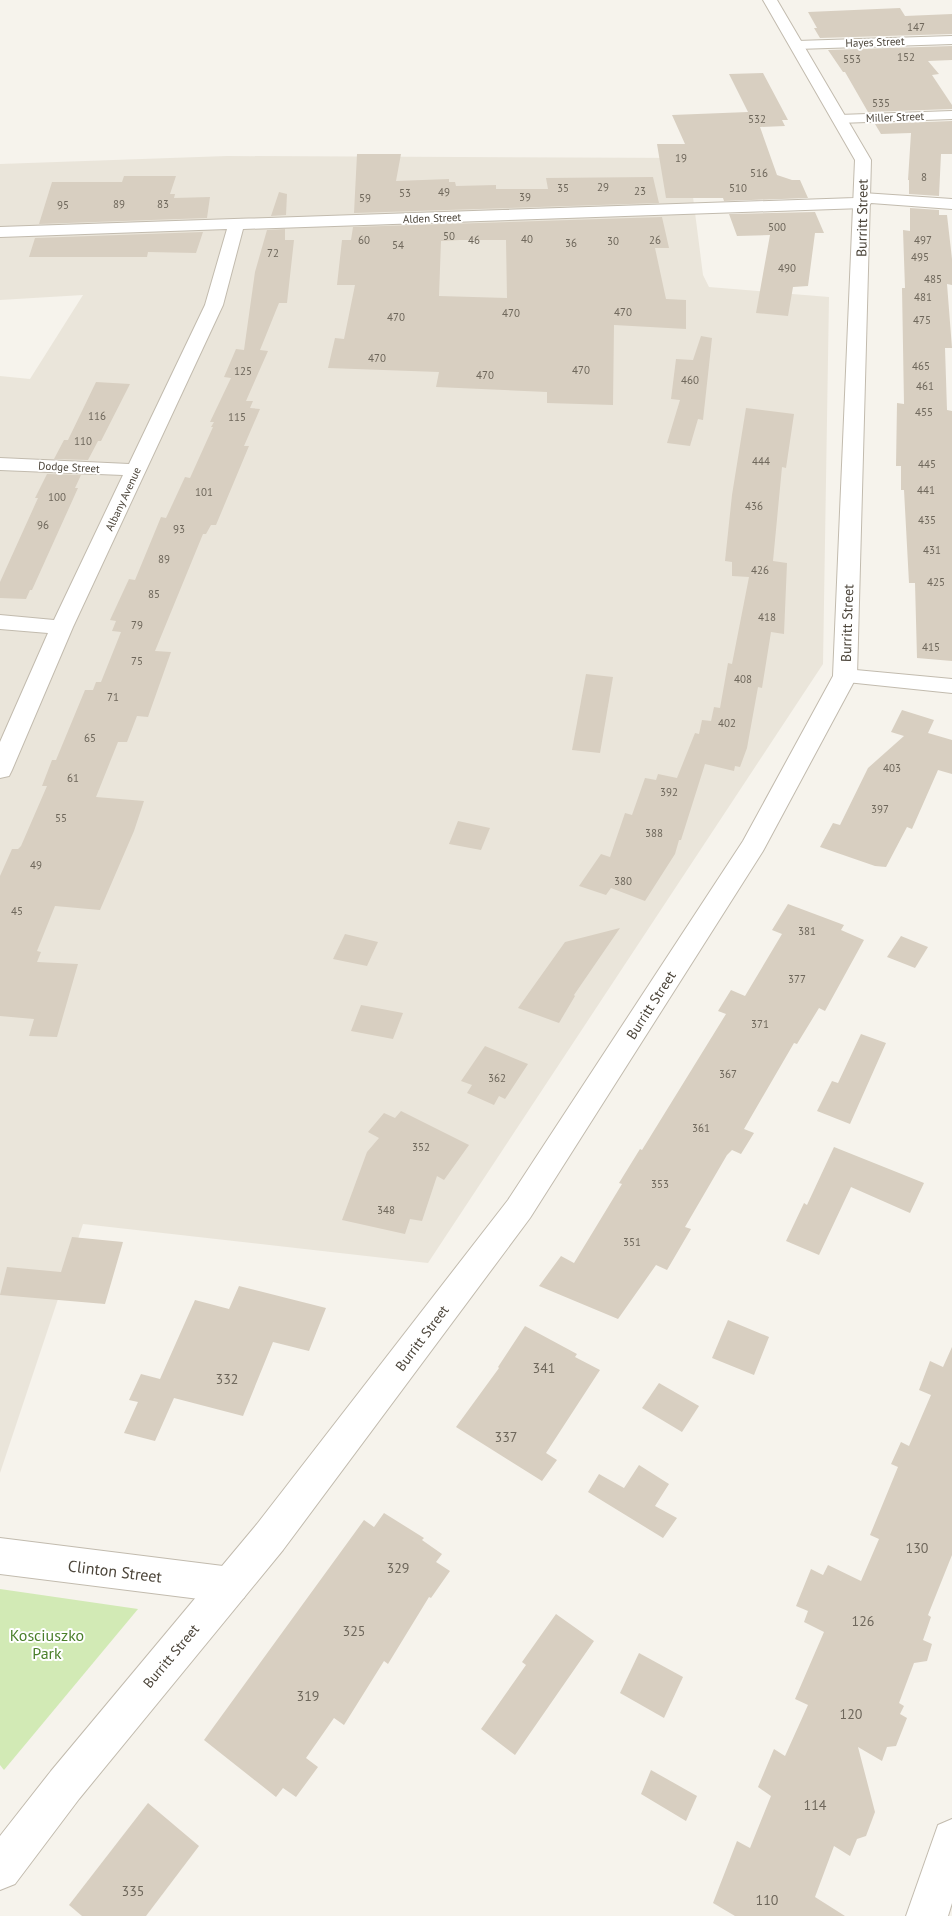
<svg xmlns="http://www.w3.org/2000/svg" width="952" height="1916" viewBox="0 0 952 1916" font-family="'PT Sans',sans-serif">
  <rect width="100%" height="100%" fill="#f6f3ec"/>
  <polygon fill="#eae5da" points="227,156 688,158 703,275 709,287 829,297 823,664 428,1263 83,1224 0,1473 0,376 30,379 83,295 0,300 0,164"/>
  <polygon fill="#d2eab5" points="0,1589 138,1609 4,1770 0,1765"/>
  <g fill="#d8cfc1" fill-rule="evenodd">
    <polygon points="900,8 905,16 952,14 952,34 820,38 814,28 817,28 808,12"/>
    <polygon points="952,46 952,60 928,61 939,74 932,75 952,105 952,109 868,112 845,72 843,72 828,50"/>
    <polygon points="763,73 788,120 782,120 785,126 760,127 777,175 792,180 800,180 808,198 724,201 723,198 666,198 657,144 685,144 672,115 748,112 729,74"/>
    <polygon points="952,121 952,154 941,154 939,196 909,194 909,180 908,180 911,133 881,134 875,124"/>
    <polygon points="357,154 401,154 396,181 449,179 449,182 455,182 456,186 496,185 496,189 548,189 546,178 653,177 659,203 354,213"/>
    <polygon points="124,176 176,176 170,194 175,194 174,198 210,197 207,218 39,224 52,182 122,182"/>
    <polygon points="279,192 287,194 286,215 271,216"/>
    <polygon points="910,208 939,210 939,215 947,215 952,259 952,285 947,284 952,348 945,348 947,410 952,411 952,661 917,658 915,583 909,583 904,490 901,490 901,466 896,466 897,403 904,404 902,288 905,288 903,230 910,231"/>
    <polygon points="815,212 824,233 815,233 808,286 793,287 788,316 756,313 770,235 737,236 729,214"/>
    <path d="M 662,217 L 669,248 L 655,248 L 666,299 L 686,300 L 686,329 L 614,325 L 613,405 L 547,403 L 547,392 L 436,387 L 439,372 L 328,368 L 335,338 L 344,339 L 355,285 L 337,285 L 342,240 L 351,240 L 353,227 ZM 460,240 L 506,240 L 507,298 L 439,296 L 441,241 Z"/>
    <polygon points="285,229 285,240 294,240 287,303 279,303 260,350 268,351 246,401 253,401 250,408 260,409 244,446 249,446 216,525 211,525 206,534 203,534 155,651 171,652 148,717 137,716 127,742 118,742 96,797 144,801 134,831 100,910 55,906 37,951 41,952 37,962 78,964 57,1037 29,1036 34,1019 0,1016 0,876 12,849 18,849 21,846 47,786 42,786 52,760 56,760 85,690 93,690 96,682 101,682 121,632 112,631 116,621 110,620 129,579 135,580 161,517 166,518 185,477 190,478 213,427 211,427 214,422 210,422 231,378 224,377 236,349 244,350 255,272 267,230"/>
    <polygon points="203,232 196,253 148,252 147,257 29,257 35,238"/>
    <polygon points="701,336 712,338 703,420 698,419 690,446 667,443 680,400 671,399 676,359 693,360"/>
    <polygon points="96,382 130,384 101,441 98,441 88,460 54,459 64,440 68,440"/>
    <polygon points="746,408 794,414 786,468 782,467 773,561 787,563 784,634 771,632 762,688 758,687 747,748 740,767 735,766 734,771 705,764 681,840 679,840 675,854 645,901 611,888 606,895 579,886 601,854 610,857 625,813 632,815 645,778 656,780 658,774 677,778 695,733 699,734 702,720 711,721 714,707 720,708 728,663 732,664 749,577 732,576 732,562 725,561 732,495"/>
    <polygon points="47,474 81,475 75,488 78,488 32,590 30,590 26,599 0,598 0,582 38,498 35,498"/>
    <polygon points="586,674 613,677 600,753 572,750"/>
    <polygon points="902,710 934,720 928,733 952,740 952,774 938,770 912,829 907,827 886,867 875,866 820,847 833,823 840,825 868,768 904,736 891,732"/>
    <polygon points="458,821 490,828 481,850 449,844"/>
    <polygon points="788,904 844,925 841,930 864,940 825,1011 819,1008 797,1044 794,1043 744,1129 754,1133 741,1154 732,1150 727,1155 685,1227 691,1229 667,1270 656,1265 618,1319 539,1286 561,1256 574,1263 622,1184 619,1183 640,1149 642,1150 726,1014 718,1011 731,990 745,996 782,934 772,930"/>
    <polygon points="620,928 574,995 575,996 559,1023 518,1008 565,942"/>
    <polygon points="345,934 378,942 367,966 333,959"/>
    <polygon points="901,936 928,947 915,968 887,957"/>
    <polygon points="361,1005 403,1013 393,1039 351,1031"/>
    <polygon points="861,1034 886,1043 850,1124 817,1111 832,1081 838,1083"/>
    <polygon points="485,1046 528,1064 505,1099 499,1096 494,1105 467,1093 472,1085 461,1081"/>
    <polygon points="401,1111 469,1145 444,1180 437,1176 422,1221 410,1219 405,1234 342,1220 367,1152 379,1138 368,1132 384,1113 395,1118"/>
    <polygon points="834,1147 924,1183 910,1213 851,1187 819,1255 786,1241 804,1203 807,1205"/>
    <polygon points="72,1237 123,1242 105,1304 0,1295 7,1267 61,1272"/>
    <polygon points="239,1286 326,1308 309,1351 273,1342 243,1416 174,1398 155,1441 124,1433 138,1402 129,1400 141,1374 160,1379 195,1300 229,1309"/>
    <polygon points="728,1320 769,1337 754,1375 712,1358"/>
    <polygon points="525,1326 577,1354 575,1357 600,1370 546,1453 557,1460 542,1481 456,1427 499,1368 498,1367"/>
    <polygon points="952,1347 952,1555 928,1615 931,1617 923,1640 932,1644 927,1661 914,1663 899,1703 904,1706 900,1714 907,1718 896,1746 887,1747 882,1761 858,1747 875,1812 866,1836 857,1839 850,1856 834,1846 815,1897 845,1916 735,1916 713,1903 737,1841 750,1848 771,1796 758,1787 774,1749 785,1756 808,1705 795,1699 824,1632 804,1622 808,1611 796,1606 811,1569 823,1575 828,1565 861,1581 879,1539 870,1535 898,1467 891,1464 901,1442 909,1446 931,1395 919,1390 930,1361 943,1367"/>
    <polygon points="659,1383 699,1406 682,1432 642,1408"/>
    <polygon points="639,1465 669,1484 655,1506 677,1518 663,1538 588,1492 599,1474 624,1488"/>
    <polygon points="384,1513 424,1538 422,1540 442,1554 436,1562 450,1571 431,1598 429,1597 388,1664 384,1661 344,1725 334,1718 306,1758 318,1767 296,1797 283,1788 276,1797 204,1740 364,1520 374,1527"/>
    <polygon points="556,1614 594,1641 515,1755 481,1729 526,1665 522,1662"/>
    <polygon points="639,1653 683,1677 664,1718 620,1693"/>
    <polygon points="651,1770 697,1796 686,1821 641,1794"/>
    <polygon points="148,1803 199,1846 146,1916 82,1916 69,1905"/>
  </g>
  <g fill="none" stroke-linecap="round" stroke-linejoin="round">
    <defs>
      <g id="minor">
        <polygon points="952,36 952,44 797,49 790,45 797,41"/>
        <polygon points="952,111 952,119 839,123 834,122 832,119 834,116 839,115"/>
        <polygon points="863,193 952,199 952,209 871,203 869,206 863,208 243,229 223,305 73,627 12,770 9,776 0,778 0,742 48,633 0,629 0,615 54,620 123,475 0,470 0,458 129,464 205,305 227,229 0,237 0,227 855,198 857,195"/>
        <polygon points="845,669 952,679 952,693 837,681 833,676 837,671"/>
        <polygon points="0,1538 231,1567 244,1572 249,1585 244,1598 231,1603 0,1574"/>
        <polygon points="952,1819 952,1903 948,1916 906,1916 938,1825"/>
      </g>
      <polygon id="tertiary" points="763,0 777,0 871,160 857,676 763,851 530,1218 283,1550 79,1799 15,1884 0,1890 0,1836 51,1771 257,1524 508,1200 743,841 833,676 855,160"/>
    </defs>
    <use href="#minor" stroke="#c2bbae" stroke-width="2"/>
    <use href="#tertiary" stroke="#c2bbae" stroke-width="2"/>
    <use href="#minor" fill="#fff" fill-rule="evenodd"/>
    <use href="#tertiary" fill="#fff" fill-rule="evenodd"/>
  </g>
  <g text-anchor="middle" stroke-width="4" stroke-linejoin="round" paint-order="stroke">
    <g font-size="11" fill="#6e675b">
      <text x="916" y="31">147</text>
      <text x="906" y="61">152</text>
      <text x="852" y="63">553</text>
      <text x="881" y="107">535</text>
      <text x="757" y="123">532</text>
      <text x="681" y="162">19</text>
      <text x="759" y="177">516</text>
      <text x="924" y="181">8</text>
      <text x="603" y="191">29</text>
      <text x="563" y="192">35</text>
      <text x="738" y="192">510</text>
      <text x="640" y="195">23</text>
      <text x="444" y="196">49</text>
      <text x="405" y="197">53</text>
      <text x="525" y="201">39</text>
      <text x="365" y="202">59</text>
      <text x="119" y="208">89</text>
      <text x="163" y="208">83</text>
      <text x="63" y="209">95</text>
      <text x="777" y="231">500</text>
      <text x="449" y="240">50</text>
      <text x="527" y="243">40</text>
      <text x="364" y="244">60</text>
      <text x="474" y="244">46</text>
      <text x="655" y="244">26</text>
      <text x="923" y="244">497</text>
      <text x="613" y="245">30</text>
      <text x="571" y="247">36</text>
      <text x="398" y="249">54</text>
      <text x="273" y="257">72</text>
      <text x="920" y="261">495</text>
      <text x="787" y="272">490</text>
      <text x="933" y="283">485</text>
      <text x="923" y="301">481</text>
      <text x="623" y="316">470</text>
      <text x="511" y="317">470</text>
      <text x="396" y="321">470</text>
      <text x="922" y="324">475</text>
      <text x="377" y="362">470</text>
      <text x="921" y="370">465</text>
      <text x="581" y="374">470</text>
      <text x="243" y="375">125</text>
      <text x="485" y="379">470</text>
      <text x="690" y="384">460</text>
      <text x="925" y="390">461</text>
      <text x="924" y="416">455</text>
      <text x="97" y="420">116</text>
      <text x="237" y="421">115</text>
      <text x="83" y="445">110</text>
      <text x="761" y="465">444</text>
      <text x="927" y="468">445</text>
      <text x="926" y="494">441</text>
      <text x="204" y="496">101</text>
      <text x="57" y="501">100</text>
      <text x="754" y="510">436</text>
      <text x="927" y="524">435</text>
      <text x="43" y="529">96</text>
      <text x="179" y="533">93</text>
      <text x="932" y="554">431</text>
      <text x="164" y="563">89</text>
      <text x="760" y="574">426</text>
      <text x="936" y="586">425</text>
      <text x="154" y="598">85</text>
      <text x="767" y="621">418</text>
      <text x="137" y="629">79</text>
      <text x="931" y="651">415</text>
      <text x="137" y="665">75</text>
      <text x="743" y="683">408</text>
      <text x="113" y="701">71</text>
      <text x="727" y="727">402</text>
      <text x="90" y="742">65</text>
      <text x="892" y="772">403</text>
      <text x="73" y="782">61</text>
      <text x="669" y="796">392</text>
      <text x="880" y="813">397</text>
      <text x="61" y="822">55</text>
      <text x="654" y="837">388</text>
      <text x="36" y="869">49</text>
      <text x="623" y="885">380</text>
      <text x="17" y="915">45</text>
      <text x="807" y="935">381</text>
      <text x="797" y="983">377</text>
      <text x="760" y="1028">371</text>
      <text x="728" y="1078">367</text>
      <text x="497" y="1082">362</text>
      <text x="701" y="1132">361</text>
      <text x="421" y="1151">352</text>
      <text x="660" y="1188">353</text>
      <text x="386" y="1214">348</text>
      <text x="632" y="1246">351</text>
    </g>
    <g font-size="11" fill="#4b4439" stroke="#fff">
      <text transform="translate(875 42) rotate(-2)" y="4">Hayes Street</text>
      <text transform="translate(895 117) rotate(-2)" y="4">Miller Street</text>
      <text transform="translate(432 218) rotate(-2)" y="4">Alden Street</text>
      <text transform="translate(69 467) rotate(3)" y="4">Dodge Street</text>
      <text transform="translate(123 499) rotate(-65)" y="4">Albany Avenue</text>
    </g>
    <g font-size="14" fill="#4b4439" stroke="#fff">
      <text transform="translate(862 218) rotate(-89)" y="5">Burritt Street</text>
      <text transform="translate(847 623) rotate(-88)" y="5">Burritt Street</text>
      <text transform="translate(651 1005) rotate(-57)" y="5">Burritt Street</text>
      <text transform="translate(422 1338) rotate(-53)" y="5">Burritt Street</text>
      <text transform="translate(171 1656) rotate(-50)" y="5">Burritt Street</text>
    </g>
    <g font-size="14" fill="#6e675b">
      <text x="544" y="1373">341</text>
      <text x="227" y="1384">332</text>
      <text x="506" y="1442">337</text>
      <text x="917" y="1553">130</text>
      <text x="398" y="1573">329</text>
      <text x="863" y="1626">126</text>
      <text x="354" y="1636">325</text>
      <text x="308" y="1701">319</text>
      <text x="851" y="1719">120</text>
      <text x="815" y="1810">114</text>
      <text x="133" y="1896">335</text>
      <text x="767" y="1905">110</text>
    </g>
    <g font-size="16" fill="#4b4439" stroke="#fff">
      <text transform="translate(115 1571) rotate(7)" y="6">Clinton Street</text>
    </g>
    <g font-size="16" fill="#4a7f2a" stroke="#fff">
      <text x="47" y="1641">Kosciuszko<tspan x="47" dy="18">Park</tspan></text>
    </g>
  </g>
</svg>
